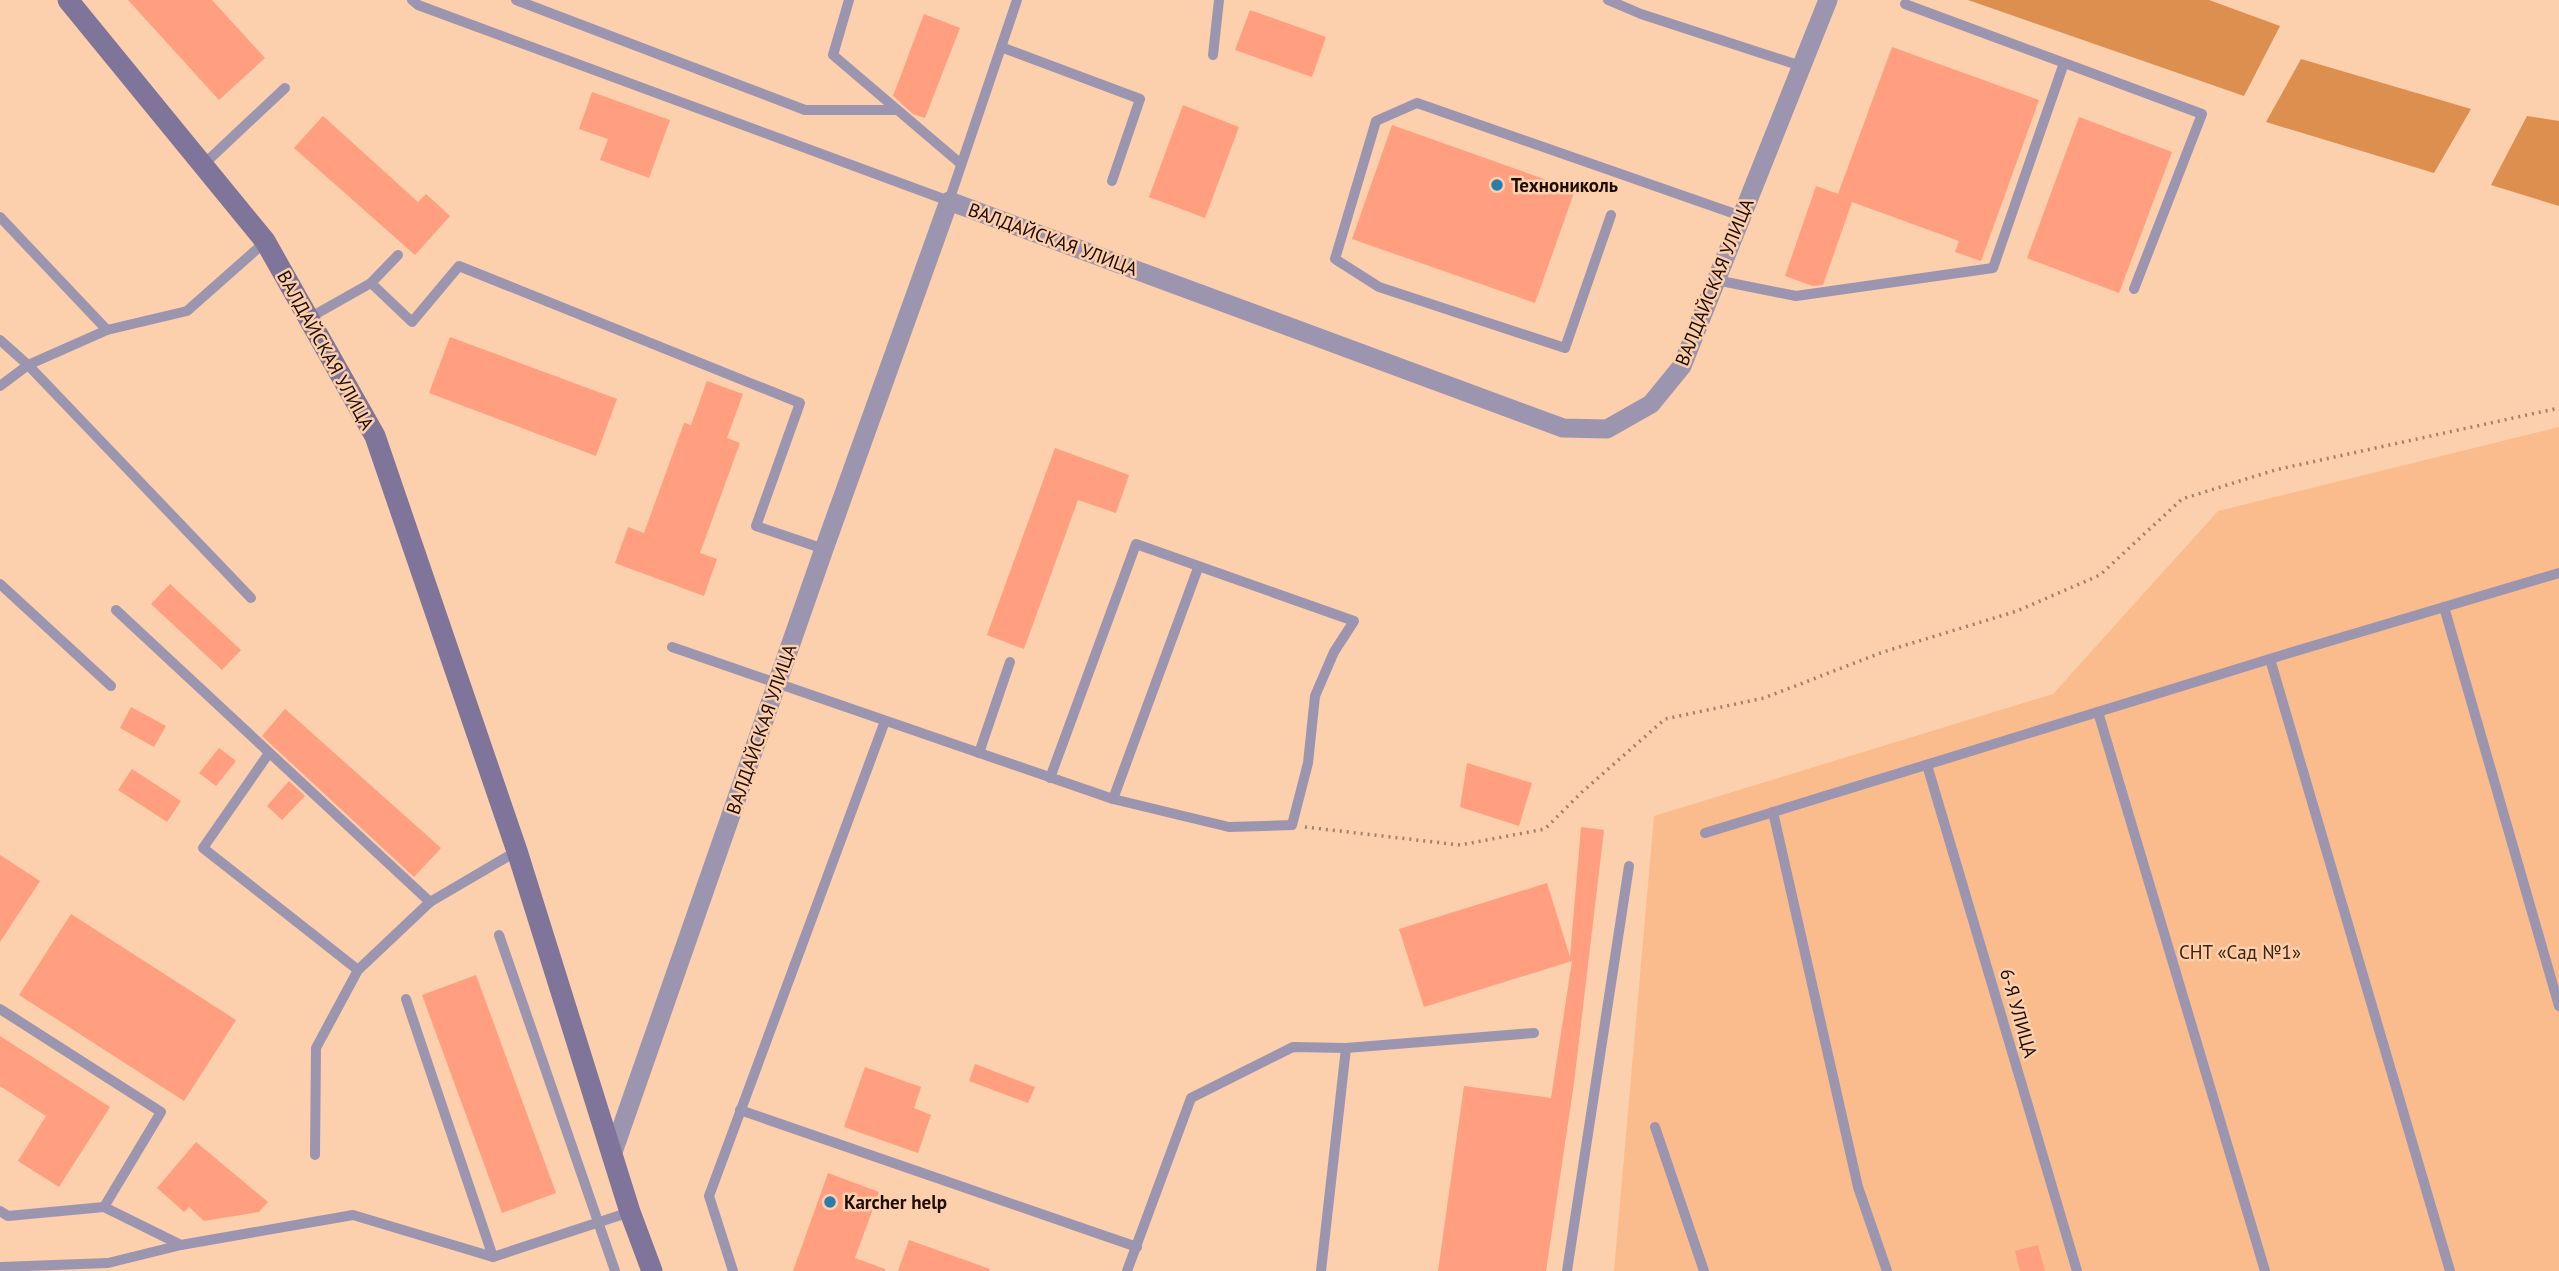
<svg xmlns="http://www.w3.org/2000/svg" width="2559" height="1271" viewBox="0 0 2559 1271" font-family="'PT Sans',sans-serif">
  <rect width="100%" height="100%" fill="#fccfad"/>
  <polygon fill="#fabc8c" points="2559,427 2559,1271 1614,1271 1654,816 2053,694 2218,511"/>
  <g fill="#dc8f4f">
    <polygon points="1968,0 2209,0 2280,26 2244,96"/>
    <polygon points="2301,59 2471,109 2434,173 2266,122"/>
    <polygon points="2527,116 2559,121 2559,206 2491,185"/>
  </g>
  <g fill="#ff9f80">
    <polygon points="128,0 212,0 265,58 219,100"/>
    <polygon points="1250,10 1326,37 1312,77 1235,50"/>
    <polygon points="924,14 960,28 925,118 913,114 893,96"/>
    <polygon points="1892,47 2039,100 1981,261 1955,252 1959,241 1852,202 1823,285 1813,286 1785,276 1816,186 1838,194"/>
    <polygon points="592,92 670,120 649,178 600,160 608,139 579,129"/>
    <polygon points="1183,105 1239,127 1205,218 1149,197"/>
    <polygon points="323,116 418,202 426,194 450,216 415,255 294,148"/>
    <polygon points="2079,117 2172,152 2119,293 2027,258"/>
    <polygon points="1392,125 1575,190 1535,303 1352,239"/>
    <polygon points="450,337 617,399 596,456 429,393"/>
    <polygon points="707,381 743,394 727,438 740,443 700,553 717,559 704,596 615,563 628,527 644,533 684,423 691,425"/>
    <polygon points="1055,448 1129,475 1116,513 1078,500 1024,649 987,635"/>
    <polygon points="170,584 241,650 222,670 151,604"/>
    <polygon points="131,707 166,726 154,747 120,728"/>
    <polygon points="285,709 441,848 414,877 262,736"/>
    <polygon points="219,748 236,761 216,786 199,773"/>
    <polygon points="1467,763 1532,783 1519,826 1460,807"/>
    <polygon points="132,769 181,801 167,822 118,790"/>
    <polygon points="289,781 305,796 282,820 267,806"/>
    <polygon points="1581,827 1604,830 1574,1083 1546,1271 1438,1271 1464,1086 1551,1098 1572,961 1424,1007 1399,929 1547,883 1570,957"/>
    <polygon points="0,855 40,881 0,942"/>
    <polygon points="71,914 236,1020 184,1101 19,995"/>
    <polygon points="476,975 556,1193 502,1213 422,995"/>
    <polygon points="0,1036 110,1107 59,1187 18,1161 46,1116 0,1086"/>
    <polygon points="975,1064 1035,1087 1028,1103 969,1081"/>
    <polygon points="865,1067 921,1087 914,1108 931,1115 918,1153 844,1127"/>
    <polygon points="196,1142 268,1202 259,1212 204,1221 189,1207 184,1212 157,1188"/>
    <polygon points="828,1173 879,1192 855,1258 885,1269 885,1271 793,1271"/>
    <polygon points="909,1240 990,1269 989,1271 898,1271"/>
    <polygon points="2038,1245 2045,1271 2020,1271 2015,1251"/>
  </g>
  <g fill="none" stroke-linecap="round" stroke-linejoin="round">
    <polyline stroke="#a38167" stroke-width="3.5" stroke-dasharray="2 5" stroke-linecap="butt" points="1305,827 1460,845 1545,829 1582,792 1665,719 1764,698 1883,652 2017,611 2100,575 2182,499 2275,470 2559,408"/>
    <g stroke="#9c95af" stroke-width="10">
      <polyline points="412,0 418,5 949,201 1017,0"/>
      <polyline points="516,0 805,110 897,110"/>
      <polyline points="849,0 833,55 961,164"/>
      <polyline points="1608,0 1641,14 1801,66"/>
      <polyline points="1905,4 2202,114 2134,289"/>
      <polyline points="1001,47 1140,99 1112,181"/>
      <polyline points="1213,55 1219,0"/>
      <polyline points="203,165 285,88"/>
      <polyline points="1611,215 1565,348 1379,287 1335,259 1376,121 1417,103 1741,216"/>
      <polyline points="0,217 107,330"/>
      <polyline points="1716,280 1796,296 1993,268 2064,63"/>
      <polyline points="371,283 412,322 459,266 800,403 756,526 824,549"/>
      <polyline points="309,318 371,283 398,255"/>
      <polyline points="0,340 28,365 251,598"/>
      <polyline points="0,386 28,365 107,330 187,311 265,242"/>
      <polyline points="0,584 111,686"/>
      <polyline points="2444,607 2559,1006"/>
      <polyline points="116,610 430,902"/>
      <polyline points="672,647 1113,799 1229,827 1292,825 1308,763 1315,696 1334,652 1354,621 1136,544 1050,778"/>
      <polyline points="2270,659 2450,1271"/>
      <polyline points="2098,712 2265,1271"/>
      <polyline points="269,753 203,848 358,970"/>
      <polyline points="979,753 1010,662"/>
      <polyline points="1927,765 2077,1271"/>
      <polyline points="1113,799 1198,568"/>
      <polyline points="1773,812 1858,1187 1887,1271"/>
      <polyline points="1705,833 2286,654 2559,573"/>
      <polyline points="499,935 615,1271"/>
      <polyline points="406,999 493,1257"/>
      <polyline points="0,1009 161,1112 104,1207"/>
      <polyline points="740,1110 1137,1247"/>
      <polyline points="1655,1127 1704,1271"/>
      <polyline points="315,1155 316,1048 358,970 430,902 517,851"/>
      <polyline points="0,1211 8,1216 104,1207 181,1245 353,1215 493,1257 630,1212"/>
      <polyline points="0,1267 108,1263 181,1245"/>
      <polyline points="733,1271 709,1196 885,721"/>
      <polyline points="1127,1271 1191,1098 1293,1047 1346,1048 1534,1033"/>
      <polyline points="1321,1271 1346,1048"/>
      <polyline points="1567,1271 1629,866"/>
    </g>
    <polyline stroke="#9c95af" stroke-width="19" points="612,1155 824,549 949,201 1563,428 1607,429 1651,404 1682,366 1828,0"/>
    <polyline stroke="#7f7499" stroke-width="21" points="68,0 265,241 375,436 517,851 630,1212 652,1271"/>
  </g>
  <g fill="#297dad" stroke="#fccfad" stroke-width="2.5">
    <circle cx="1497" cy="185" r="7"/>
    <circle cx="830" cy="1202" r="7"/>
  </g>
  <g text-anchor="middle" stroke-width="5" stroke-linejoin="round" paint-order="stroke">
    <g font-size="19" font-weight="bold" fill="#200d01" stroke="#fccfad" text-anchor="start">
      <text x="1511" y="192">Технониколь</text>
      <text x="844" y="1209">Karcher help</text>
    </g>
    <g font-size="19" fill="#200d01" stroke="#fccfad">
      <text transform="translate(1053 239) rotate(20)" y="7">ВАЛДАЙСКАЯ УЛИЦА</text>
      <text transform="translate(1714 282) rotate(-68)" y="7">ВАЛДАЙСКАЯ УЛИЦА</text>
      <text transform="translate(326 350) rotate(61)" y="7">ВАЛДАЙСКАЯ УЛИЦА</text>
      <text transform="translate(761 729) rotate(-71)" y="7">ВАЛДАЙСКАЯ УЛИЦА</text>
      <text transform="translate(2019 1013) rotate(74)" y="7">6-Я УЛИЦА</text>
    </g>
    <g font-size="19" fill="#402206" stroke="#fccfad">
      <text x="2240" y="959">СНТ «Сад №1»</text>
    </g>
  </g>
</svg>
